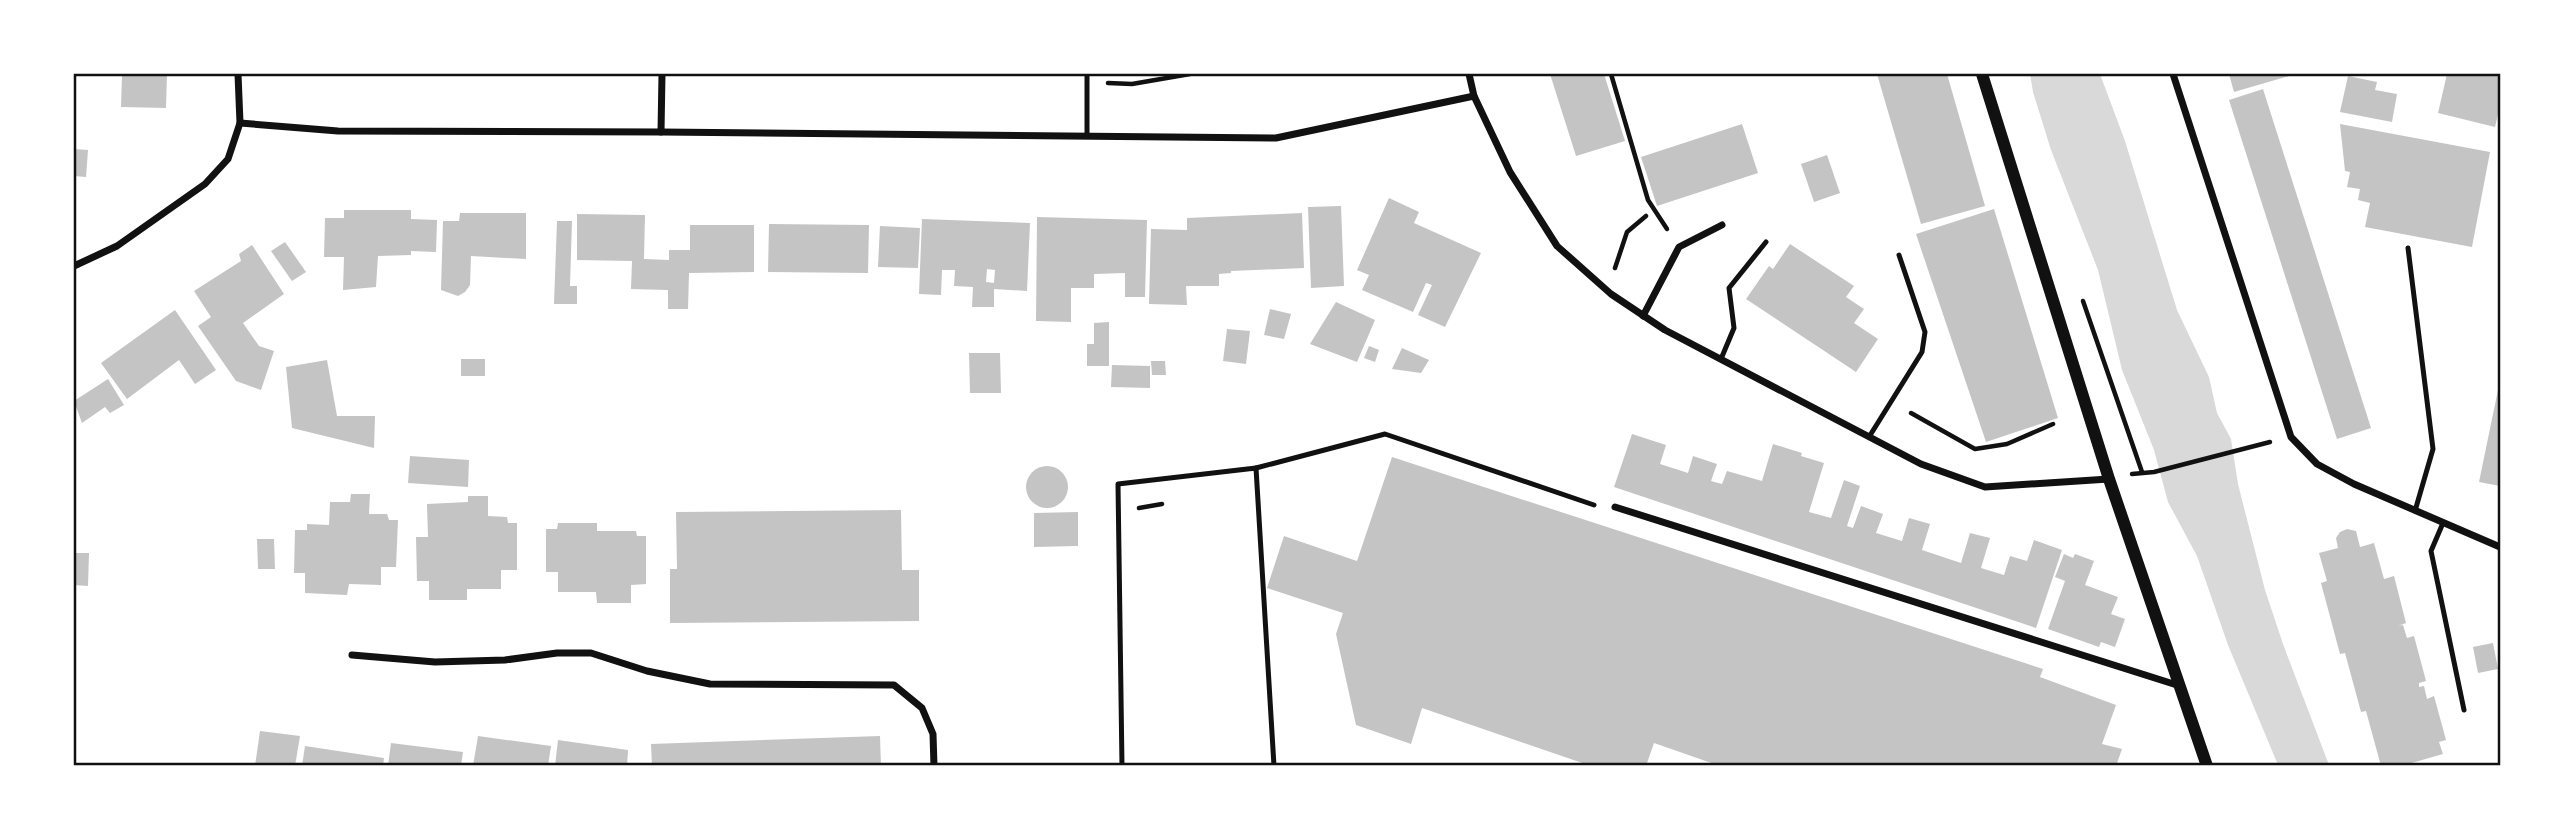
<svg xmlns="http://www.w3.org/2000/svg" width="2574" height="839" viewBox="0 0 2574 839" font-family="Cabin,sans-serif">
  <rect width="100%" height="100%" fill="#fff"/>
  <polygon fill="#d9d9d9" points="2030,74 2100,74 2125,141 2177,310 2209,377 2217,413 2231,439 2238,484 2265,590 2283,644 2329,765 2278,765 2228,645 2197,556 2168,502 2154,450 2122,370 2098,270 2051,150 2033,92"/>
  <g fill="#c4c4c4" fill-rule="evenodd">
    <polygon points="122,74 167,74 166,108 121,107"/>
    <polygon points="1550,74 1604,74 1625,141 1576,156"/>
    <polygon points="1877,74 1947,74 1985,206 1921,224"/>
    <polygon points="2229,74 2296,74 2234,92"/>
    <polygon points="2447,74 2500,74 2500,106 2495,127 2438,113"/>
    <polygon points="2348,76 2377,82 2375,90 2397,94 2392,122 2340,112"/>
    <polygon points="2263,89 2371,428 2337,439 2229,100"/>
    <polygon points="1742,124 1758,173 1657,206 1641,157"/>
    <polygon points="2340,124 2490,152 2472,247 2365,227 2370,203 2358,200 2360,189 2347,187 2350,172 2345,171"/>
    <polygon points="74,149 88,150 86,177 74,176"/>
    <polygon points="1827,155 1840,193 1814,202 1801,164"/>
    <polygon points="1389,198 1419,212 1414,223 1481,253 1445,327 1418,315 1432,285 1426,283 1413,312 1362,290 1369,275 1357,270"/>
    <polygon points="1341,206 1344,286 1311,288 1308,207"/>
    <polygon points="1994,209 2058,418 1986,442 1916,234"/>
    <polygon points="344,210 411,210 411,219 437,220 436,252 411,251 411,255 378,256 376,287 343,290 344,257 324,257 325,218 344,218"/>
    <polygon points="460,213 526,213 526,259 471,256 470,285 465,292 458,296 441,290 443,221 459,221"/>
    <polygon points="1302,213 1304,268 1231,271 1231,273 1219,274 1219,286 1186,286 1187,305 1149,304 1151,229 1187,230 1187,218"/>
    <polygon points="577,214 645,215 644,259 669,260 669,250 690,250 690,225 754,225 754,272 689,273 688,309 668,309 668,290 631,289 632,261 577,260"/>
    <polygon points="1037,217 1147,220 1145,297 1125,297 1125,273 1094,274 1094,288 1071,288 1071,322 1036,321"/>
    <path d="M 922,219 L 1030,223 L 1027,291 L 994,289 L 994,307 L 972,307 L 973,287 L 954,286 L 955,270 L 942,270 L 941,295 L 919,294 ZM 987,269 L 995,270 L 994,283 L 986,282 Z"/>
    <polygon points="557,221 572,221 570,286 577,286 577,304 554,304"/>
    <polygon points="769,224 869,225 868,273 768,272"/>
    <polygon points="880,226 920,228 918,268 878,267"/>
    <polygon points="285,242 306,272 292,281 271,251"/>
    <polygon points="1790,244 1854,286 1846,297 1864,309 1854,323 1878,339 1856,372 1746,299 1769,266 1773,269"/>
    <polygon points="252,245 284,294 243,323 259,346 274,351 261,390 236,381 198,326 211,317 194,291 241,261 239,254"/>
    <polygon points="1336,302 1375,320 1357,362 1310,344"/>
    <polygon points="1270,309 1291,314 1284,339 1264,335"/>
    <polygon points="175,310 216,370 195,384 179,360 127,399 101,363"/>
    <polygon points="1109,322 1109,366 1087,366 1087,344 1094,344 1094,323"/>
    <polygon points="1227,329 1250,331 1246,364 1223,361"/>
    <polygon points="1369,346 1379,350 1375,362 1364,358"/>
    <polygon points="1402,348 1429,360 1421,373 1392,369"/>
    <polygon points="969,353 1000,353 1001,393 970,393"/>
    <rect x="461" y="359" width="24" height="17"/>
    <polygon points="327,360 337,416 375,416 374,448 292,428 286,367"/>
    <polygon points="1151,361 1165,361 1166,375 1152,375"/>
    <polygon points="1112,365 1150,366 1150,388 1111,387"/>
    <polygon points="108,379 124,405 110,413 105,407 82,423 74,401"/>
    <polygon points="2499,385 2500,385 2500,486 2479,482"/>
    <polygon points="1632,434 1666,445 1660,464 1688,473 1693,456 1717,464 1711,481 1722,484 1727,471 1762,481 1773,444 1802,453 1801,456 1824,463 1809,512 1831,518 1844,480 1860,486 1847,526 1853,528 1861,506 1883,514 1876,533 1902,541 1909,518 1930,524 1922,550 1961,563 1970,533 1990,538 1981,568 2004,575 2010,556 2027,561 2034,540 2062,550 2036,628 1614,487"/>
    <polygon points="410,456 469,460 468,487 408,483"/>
    <polygon points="1392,457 2043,669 2040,677 2116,705 2102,744 2122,749 2116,766 1720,766 1654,743 1646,766 1591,766 1422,708 1411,744 1356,725 1336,634 1343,613 1267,588 1284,536 1357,561"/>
    <circle cx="1047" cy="487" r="21"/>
    <polygon points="351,494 370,494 369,514 387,514 389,520 398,520 396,567 381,567 381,585 349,584 347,595 305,593 305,573 294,573 295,530 307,530 307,524 329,525 330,502 350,502"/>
    <polygon points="468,496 488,496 488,516 507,517 508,523 517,523 517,570 501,570 501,589 467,589 467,600 429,600 429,581 417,581 416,537 428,537 427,504 468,502"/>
    <polygon points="901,510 902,570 919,570 919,621 670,623 670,569 677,569 676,512"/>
    <polygon points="1078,512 1078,546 1034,547 1034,513"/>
    <polygon points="558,523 597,523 597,531 636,531 637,536 646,536 646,584 631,585 631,603 597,603 596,592 558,592 558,572 546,572 546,529 557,529"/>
    <polygon points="2347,529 2356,531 2360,547 2374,543 2384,579 2394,576 2406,623 2398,626 2403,625 2407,638 2414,636 2426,681 2419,683 2419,687 2424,686 2427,699 2434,696 2446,740 2439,742 2443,754 2401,766 2381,766 2366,711 2361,712 2345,653 2340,654 2321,583 2327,581 2319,553 2338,548 2336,538 2340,532"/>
    <polygon points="257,539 274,539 275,569 258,569"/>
    <polygon points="74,553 89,553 88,586 74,585"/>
    <polygon points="2064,554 2073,558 2075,554 2094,561 2085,585 2118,597 2111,614 2125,619 2115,647 2101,642 2099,647 2048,629 2065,581 2055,577"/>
    <polygon points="2493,643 2498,669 2478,673 2473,647"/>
    <polygon points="260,731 300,736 295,766 255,766"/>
    <polygon points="478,736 551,746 548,766 473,766"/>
    <polygon points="880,736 881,766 652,766 651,744"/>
    <polygon points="558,740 628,750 627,766 555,766"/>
    <polygon points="391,743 463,752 461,766 388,766"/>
    <polygon points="305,746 384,758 383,766 302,766"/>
  </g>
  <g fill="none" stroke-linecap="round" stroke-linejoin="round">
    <g stroke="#111" stroke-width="4.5">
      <polyline points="1611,74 1648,200 1667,229"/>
      <polyline points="1108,83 1132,84 1190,74"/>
      <polyline points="1615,268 1627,232 1646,216"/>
      <polyline points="2083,301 2142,472"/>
      <polyline points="1911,413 1975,449 2007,444 2053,424"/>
      <polyline points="2132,474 2154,472 2270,442"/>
      <polyline points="1139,508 1162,504"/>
    </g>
    <g stroke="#111" stroke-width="5">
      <polyline points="1087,136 1087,74"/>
      <polyline points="2408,248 2433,449 2415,511"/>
      <polyline points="1721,359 1734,328 1729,288 1766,242"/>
      <polyline points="1869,437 1922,352 1925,332 1899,255"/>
      <polyline points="1256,468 1385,434 1594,505"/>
      <polyline points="2443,523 2431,551 2464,710"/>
      <polyline points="1122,766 1118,484 1256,468 1274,766"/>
    </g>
    <g stroke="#111" stroke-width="7">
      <polyline points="238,74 240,123"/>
      <polyline points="1469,74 1474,96 1510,172 1557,246 1611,294 1665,330 1921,464 1985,487 2109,479"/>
      <polyline points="2173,74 2291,437 2317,464 2354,484 2500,547"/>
      <polyline points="661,132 662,74"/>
      <polyline points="74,266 117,246 205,184 228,159 240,123 338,131 661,132 1276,138 1474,96"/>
      <polyline points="1643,316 1679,247 1722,225"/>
      <polyline points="1615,507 2180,686"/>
      <polyline points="352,655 435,662 505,660 557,653 591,653 647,671 710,684 894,685 922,708 933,734 934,766"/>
    </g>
    <polyline stroke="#111" stroke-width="12" points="1982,74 2109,479 2207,766"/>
  </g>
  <rect width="2574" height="839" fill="none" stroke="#ffffff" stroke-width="150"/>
  <rect x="75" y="75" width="2424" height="689" fill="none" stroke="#111" stroke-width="2.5"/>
</svg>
